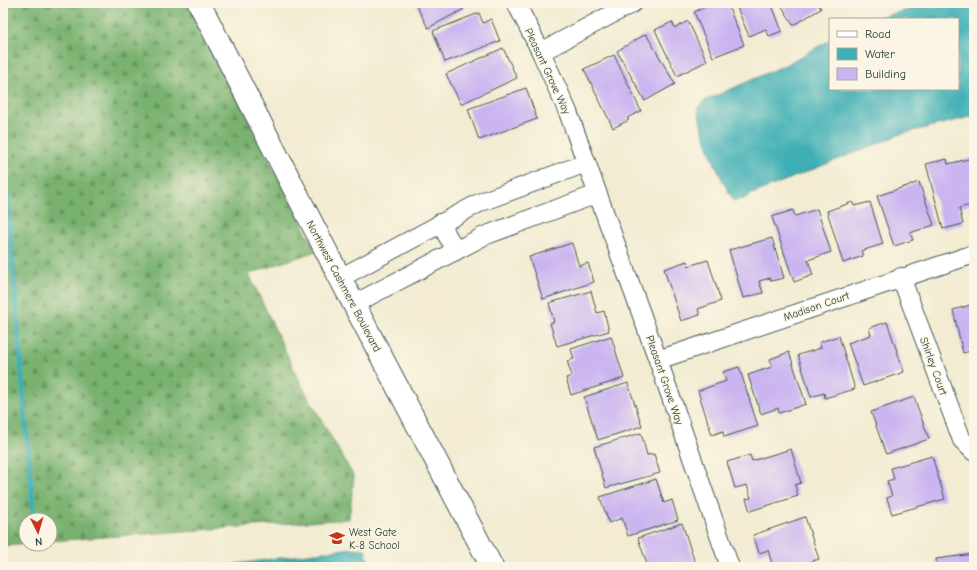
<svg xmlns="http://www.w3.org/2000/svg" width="977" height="570" viewBox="0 0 977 570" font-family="'Comic Neue',sans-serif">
  <defs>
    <pattern id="forest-firs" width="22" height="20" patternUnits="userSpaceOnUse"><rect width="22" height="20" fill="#79b270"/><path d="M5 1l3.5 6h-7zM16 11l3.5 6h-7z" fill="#63925d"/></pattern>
  </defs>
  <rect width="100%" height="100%" fill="#fcf5e5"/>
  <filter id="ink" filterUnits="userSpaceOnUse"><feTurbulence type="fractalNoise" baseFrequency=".025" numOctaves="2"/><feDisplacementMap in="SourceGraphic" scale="8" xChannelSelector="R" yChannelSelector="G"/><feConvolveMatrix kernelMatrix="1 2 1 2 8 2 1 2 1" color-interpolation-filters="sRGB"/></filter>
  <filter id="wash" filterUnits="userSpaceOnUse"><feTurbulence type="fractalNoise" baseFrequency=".012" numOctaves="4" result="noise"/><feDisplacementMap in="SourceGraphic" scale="16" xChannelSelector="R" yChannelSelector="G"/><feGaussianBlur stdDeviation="0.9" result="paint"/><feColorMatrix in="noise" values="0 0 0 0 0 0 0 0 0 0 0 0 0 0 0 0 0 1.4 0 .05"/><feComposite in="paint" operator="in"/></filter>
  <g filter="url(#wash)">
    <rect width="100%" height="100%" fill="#f3ecd3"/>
    <polygon fill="url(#forest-firs)" stroke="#4c7852" points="3,3 189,3 316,251 249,274 301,384 354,477 349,519 50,541 50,520 26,520 26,543 3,546"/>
    <g fill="#3eafb5" stroke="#2e7674">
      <path d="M 964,3 L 974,3 L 974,116 L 901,134 L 752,194 L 744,199 L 734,201 C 720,180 700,132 698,107 L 706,100 L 785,65 L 830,40 L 830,89 L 958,89 L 958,19 L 870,19 L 916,8 Z"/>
      <polygon points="351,548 365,549 370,567 197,567 229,565"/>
    </g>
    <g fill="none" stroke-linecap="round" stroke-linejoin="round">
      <polyline stroke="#3eafb5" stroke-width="5" points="3,146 34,520"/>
    </g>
    <g id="blocks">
      <g fill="#cbb5f1">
        <polygon points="415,3 460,3 464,9 428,28"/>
        <polygon points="715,3 727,3 744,45 713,57 694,12"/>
        <polygon points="735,3 771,3 782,31 769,36 766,29 749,36"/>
        <polygon points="780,3 818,3 821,9 793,25"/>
        <polygon points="479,13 483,23 491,19 500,41 445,62 433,31"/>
        <polygon points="688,21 707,61 677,76 655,30 672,22 675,28"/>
        <polygon points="646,34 675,84 645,101 617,51"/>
        <polygon points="503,48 517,78 461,104 446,74"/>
        <polygon points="614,55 641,111 627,118 629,120 613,128 584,69"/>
        <polygon points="526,88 537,119 479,140 468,109"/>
        <polygon points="972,158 974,167 974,204 959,208 963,224 943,229 926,164 947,159 948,164"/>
        <polygon points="919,182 934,225 910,233 913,240 894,246 877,196"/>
        <polygon points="853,202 854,206 870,202 883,244 861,251 863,256 843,263 827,211"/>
        <polygon points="817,209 831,252 808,260 813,275 794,282 772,217 793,210 795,216"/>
        <polygon points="772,238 784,278 771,281 770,278 759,281 763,293 743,298 729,250"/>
        <polygon points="572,243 579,266 588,263 594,282 543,299 529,257"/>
        <polygon points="708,260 721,301 698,309 700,315 681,321 664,269 687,261 688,266"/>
        <polygon points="591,291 597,313 604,311 609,331 557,346 550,323 554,322 549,303"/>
        <polygon points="974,304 974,350 963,353 953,310"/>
        <polygon points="887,322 904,372 863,386 848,343 871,335 869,328"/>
        <polygon points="611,336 624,378 571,395 566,378 572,376 567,361 574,359 571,349"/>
        <polygon points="839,336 855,389 825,398 824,393 811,397 798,355 821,348 820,342"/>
        <polygon points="789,352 806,404 779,413 778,408 761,414 748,375 772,367 770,359"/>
        <polygon points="739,367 758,426 724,437 723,431 712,435 698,391 726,381 723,372"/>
        <polygon points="628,383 642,426 598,440 584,397"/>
        <polygon points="914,397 929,439 886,454 871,412"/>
        <polygon points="641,433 647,455 654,454 660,473 606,488 594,447"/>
        <polygon points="791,449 801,483 795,485 798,496 750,511 746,499 751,498 747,485 735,488 727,462 750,455 752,461"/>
        <polygon points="932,456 945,499 892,514 887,498 892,496 887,481 894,479 891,468"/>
        <polygon points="656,479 664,503 672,500 678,520 628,536 622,518 609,523 600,497"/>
        <polygon points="805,517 819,559 795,567 773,567 768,550 759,553 753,535"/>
        <polygon points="682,523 696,566 648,567 638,538"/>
        <polygon points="974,554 974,567 937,567 936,559"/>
      </g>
    </g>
  </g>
  <g filter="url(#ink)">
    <use href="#blocks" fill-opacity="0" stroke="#3f574c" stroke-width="1"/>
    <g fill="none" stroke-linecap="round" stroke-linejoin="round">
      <defs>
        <g id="street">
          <polyline points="516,3 541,52 568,112 658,360 730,567"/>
          <polyline points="541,52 633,3"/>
          <polyline points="440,223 456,251"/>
          <polyline points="901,277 962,440 974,452"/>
          <polyline points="340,278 481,202 586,163"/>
          <polyline points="354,304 484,236 597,194"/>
          <polyline points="658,360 974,254"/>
        </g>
        <polyline id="secondary" points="199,3 340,278 492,567"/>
      </defs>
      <use href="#street" stroke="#3f574c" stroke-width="20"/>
      <use href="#secondary" stroke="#3f574c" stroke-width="24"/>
      <use href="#street" stroke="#fff" stroke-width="18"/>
      <use href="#secondary" stroke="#fff" stroke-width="22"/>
    </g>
  </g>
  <defs>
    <symbol id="school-bare" viewBox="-9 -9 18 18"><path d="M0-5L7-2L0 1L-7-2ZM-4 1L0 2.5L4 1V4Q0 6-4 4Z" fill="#c8321e" stroke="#fcf5e5" stroke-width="2.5" paint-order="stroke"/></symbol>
  </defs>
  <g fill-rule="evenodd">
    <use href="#school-bare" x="326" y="527" width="22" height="22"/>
  </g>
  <g text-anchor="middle" stroke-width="3" stroke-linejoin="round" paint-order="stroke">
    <g font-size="11" fill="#1f3d34" stroke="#fcf5e5">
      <text transform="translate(548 71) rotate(65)" y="4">Pleasant Grove Way</text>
      <text transform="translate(344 286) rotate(62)" y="4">Northwest Cashmere Boulevard</text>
      <text transform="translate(816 306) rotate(-19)" y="4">Madison Court</text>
      <text transform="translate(934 366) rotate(70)" y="4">Shirley Court</text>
      <text transform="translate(665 380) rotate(71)" y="4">Pleasant Grove Way</text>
    </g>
    <g font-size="11" fill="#1f3d34" stroke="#fcf5e5" text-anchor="start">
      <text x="349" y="536">West Gate<tspan x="349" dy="13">K-8 School</tspan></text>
    </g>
  </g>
  <rect width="977" height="570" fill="none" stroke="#fcf5e5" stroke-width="16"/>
  <rect x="829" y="18" width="130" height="72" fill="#fcf5e5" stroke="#a4ab9e"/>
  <rect x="837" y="31" width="20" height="6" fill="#ffffff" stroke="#a4ab9e"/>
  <text x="865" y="38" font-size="12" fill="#1f3d34">Road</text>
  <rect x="837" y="48" width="20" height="12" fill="#3eafb5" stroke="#a4ab9e"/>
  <text x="865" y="58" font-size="12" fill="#1f3d34">Water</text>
  <rect x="837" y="68" width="20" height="12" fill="#cbb5f1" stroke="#a4ab9e"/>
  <text x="865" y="78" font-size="12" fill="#1f3d34">Building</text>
  <g transform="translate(38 532) rotate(175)"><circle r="19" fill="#fcf5e5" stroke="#a4ab9e"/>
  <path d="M0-3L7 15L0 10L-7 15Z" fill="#c8321e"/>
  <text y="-6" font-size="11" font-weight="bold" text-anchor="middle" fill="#1f3d34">N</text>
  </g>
</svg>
